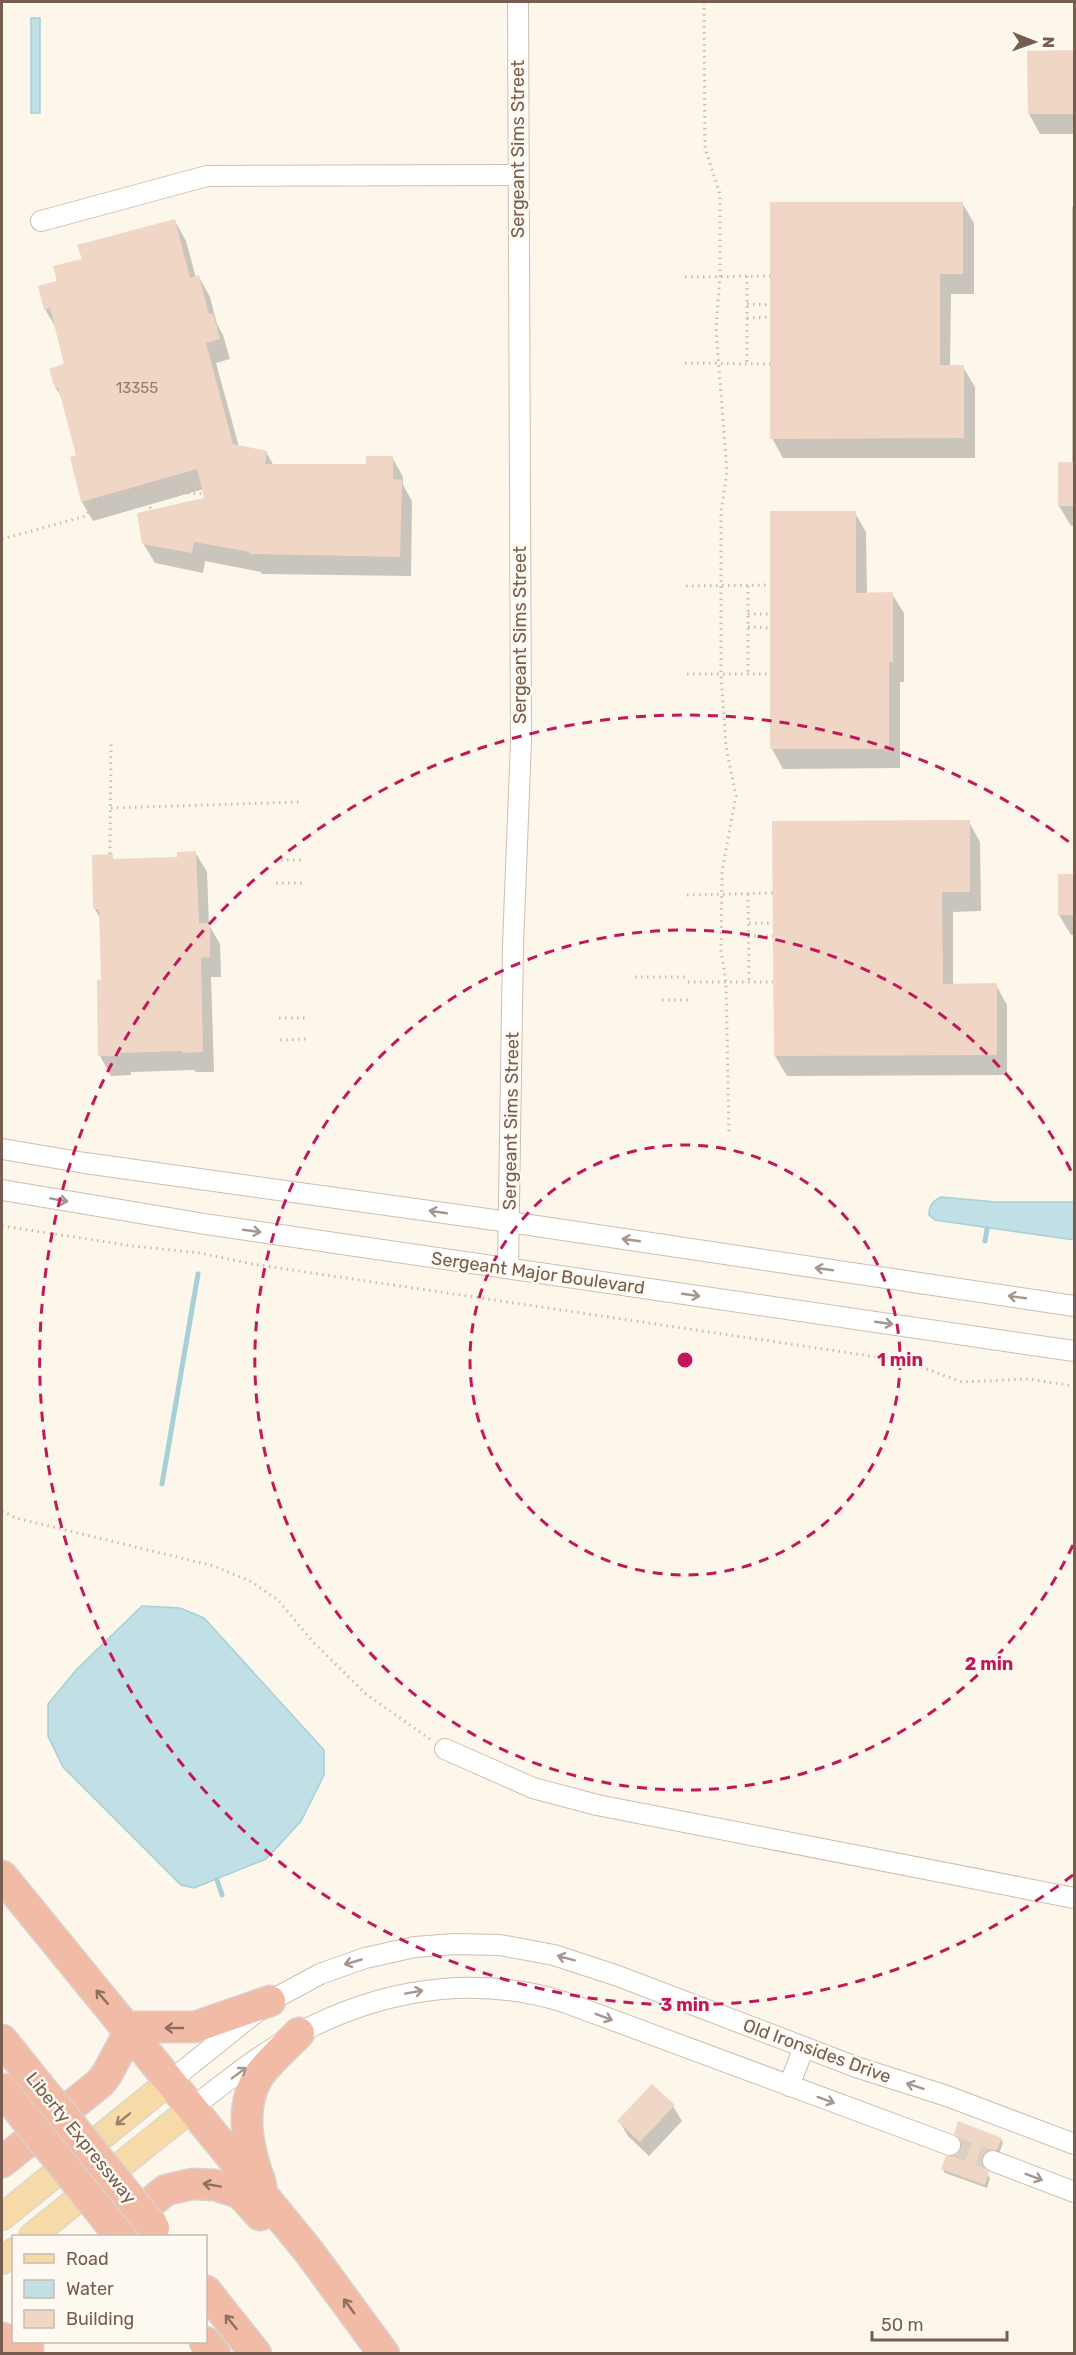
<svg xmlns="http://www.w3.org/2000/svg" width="1076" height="2355" viewBox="0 0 1076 2355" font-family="Rubik,sans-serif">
  <rect width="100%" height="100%" fill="#fcf6eb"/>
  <g fill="#c0e0e5" stroke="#a7cfd7" stroke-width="1.5">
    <rect x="31" y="18" width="9" height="95"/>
    <path d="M 941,1197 L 995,1202 L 1074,1202 L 1074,1240 L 935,1220 L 929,1215 C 929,1205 932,1202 941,1197 Z"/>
    <polygon points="142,1606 180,1608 204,1618 324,1750 324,1775 301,1821 266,1859 194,1888 181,1885 63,1767 48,1736 48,1704 77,1669"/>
  </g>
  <g fill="#0003">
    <polygon points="1029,52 1074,52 1074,134 1040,134 1029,114"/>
    <polygon points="962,203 974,223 974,294 951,294 950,367 963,367 975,387 975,458 783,458 772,438"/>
    <polygon points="1072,207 1074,207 1074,662 1073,658 1073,526 1071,526 1059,506 1059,464 1072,464"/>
    <polygon points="175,221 186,241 196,278 199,277 210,297 217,324 223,335 230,359 216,363 239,447 266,452 274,466 368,466 392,457 403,477 403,485 412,501 411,576 262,574 261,572 205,561 203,573 155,563 143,543 206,499 204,489 93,521 82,502 78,456 63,400 56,388 51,370 66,366 57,330 45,309 59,283 84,261"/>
    <polygon points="855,513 866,532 867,594 892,594 904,613 904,682 900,682 900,768 783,769 772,749"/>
    <polygon points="1074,742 1074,966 1074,935 1071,935 1059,915 1073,875"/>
    <polygon points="969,822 980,842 981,911 953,912 953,985 996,985 1007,1005 1007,1075 787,1076 775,1056"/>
    <polygon points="195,852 207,872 209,925 220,944 221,977 211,977 214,1072 196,1072 194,1070 131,1072 131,1075 111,1076 100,1056 98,981 103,981 101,920 95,909 112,856 115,861 178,858"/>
    <polygon points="673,2106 682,2121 649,2156 628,2136 619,2121"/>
    <polygon points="955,2133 1001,2139 1003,2143 999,2154 988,2155 983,2162 985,2171 990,2178 987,2188 945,2173 942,2168 962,2150 963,2144"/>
  </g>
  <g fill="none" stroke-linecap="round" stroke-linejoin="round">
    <g stroke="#a7cfd7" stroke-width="5">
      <polyline points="985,1241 987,1229"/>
      <polyline points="162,1484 198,1274"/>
      <polyline points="217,1880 222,1895"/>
    </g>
  </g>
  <g fill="#f0d6c4">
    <polygon points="1074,50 1074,114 1028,114 1027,51"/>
    <polygon points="770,202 963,202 963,274 940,274 940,365 964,365 964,438 770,439"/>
    <polygon points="175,219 190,278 199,275 209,314 213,313 220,339 206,343 233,444 267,451 265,464 366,464 366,456 393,456 393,479 402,480 400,557 249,554 250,552 194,542 192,553 142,544 137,513 204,498 197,469 81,502 70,457 76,455 58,387 55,388 49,369 64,364 50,308 44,310 38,286 57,281 53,266 82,259 77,245"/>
    <rect x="1058" y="462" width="16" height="44"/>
    <polygon points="770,511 856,511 856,593 893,592 893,662 889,662 889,749 770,749"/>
    <polygon points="970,820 970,892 942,892 943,984 997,983 997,1055 774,1056 772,821"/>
    <polygon points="196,851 199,923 210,923 210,957 201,958 203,1052 183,1053 183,1051 120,1053 120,1056 98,1056 97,980 101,980 99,909 93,909 92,855 113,854 113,859 177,857 177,852"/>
    <rect x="1058" y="874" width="16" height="41"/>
    <polygon points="652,2084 675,2105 640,2142 617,2121"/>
    <polygon points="958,2121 1002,2138 997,2150 986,2151 982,2157 983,2168 989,2172 985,2185 941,2169 946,2156 957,2155 961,2149 960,2138 954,2134"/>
  </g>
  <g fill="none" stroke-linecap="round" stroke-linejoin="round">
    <polyline stroke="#dad0c4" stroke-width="20" stroke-dasharray="20 10" stroke-linecap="butt" points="950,2145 993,2161"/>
    <defs>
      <g id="minor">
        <polyline points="41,221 207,176 518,175"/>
        <polyline points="2,1149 85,1163 530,1225 1074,1306"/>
        <polyline points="2,1190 205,1224 1074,1351"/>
        <polyline points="508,1268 513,945 521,741 518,2"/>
        <polyline points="445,1749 533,1788 597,1805 1074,1898"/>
        <polyline points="169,2082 270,2001 320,1974 365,1958 415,1947 454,1944 500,1945 554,1955 618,1976 856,2067 947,2096 1074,2144"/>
        <polyline points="789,2086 804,2047"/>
        <path d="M 192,2108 C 217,2089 242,2068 269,2051 C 357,1994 462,1970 564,2002 L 950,2145"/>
        <polyline points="993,2161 1074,2192"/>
      </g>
      <g id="major">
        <polyline points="2,2217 169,2082"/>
        <polyline points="32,2236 192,2108"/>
        <polyline points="2,2261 14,2251"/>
      </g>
      <g id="highway">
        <polyline points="2,1876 310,2253 384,2354"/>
        <polyline points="127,2027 195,2027 270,2001"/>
        <polyline points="2,2040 48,2097"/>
        <polyline points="2,2089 24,2117"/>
        <polyline points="2,2162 100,2083 107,2074 130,2031"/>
        <path d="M 261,2185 C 249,2152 238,2110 258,2077 C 268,2061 286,2047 299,2033"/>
        <polyline points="120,2227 166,2190 192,2184 215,2185 240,2193 260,2215"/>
        <polyline points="206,2291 256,2354"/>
        <polyline points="2,2338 28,2348"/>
        <polyline points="205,2342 215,2354"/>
      </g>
    </defs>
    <use href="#minor" stroke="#cebeb1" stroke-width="22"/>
    <use href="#major" stroke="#d9d2ce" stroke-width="28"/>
    <use href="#highway" stroke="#d9d2ce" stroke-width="33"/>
    <g stroke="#d6b9a7" stroke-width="3" stroke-dasharray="1.5 4.5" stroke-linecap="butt">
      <polyline points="704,2 705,148 720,194 720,276 716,329 727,472 721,512 721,674 726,747 736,796 722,871 721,950 726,982 729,1134"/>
      <polyline points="747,276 747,364"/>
      <polyline points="685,277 770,276"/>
      <polyline points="747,304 770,305"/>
      <polyline points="747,318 770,317"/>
      <polyline points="685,363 770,364"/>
      <polyline points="144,490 151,510"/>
      <polyline points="2,539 86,516 95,502 144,490 203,494"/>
      <polyline points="686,586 770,585"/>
      <polyline points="748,586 748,674"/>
      <polyline points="748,614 770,614"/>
      <polyline points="748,627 770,628"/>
      <polyline points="687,674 770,674"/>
      <polyline points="111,808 300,802"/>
      <polyline points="110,854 111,743"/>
      <polyline points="275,860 302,860"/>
      <polyline points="276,883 302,883"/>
      <polyline points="748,894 749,982"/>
      <polyline points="687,895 773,893"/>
      <polyline points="749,923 773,923"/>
      <polyline points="748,936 773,936"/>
      <polyline points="635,977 688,977"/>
      <polyline points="688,982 773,982"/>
      <polyline points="662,1000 688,1000"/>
      <polyline points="279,1018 305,1018"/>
      <polyline points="280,1040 306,1039"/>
      <polyline points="2,1226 133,1246 200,1253 252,1264 904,1361 962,1382 1028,1379 1074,1386"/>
      <polyline points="2,1511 16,1518 214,1566 252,1582 278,1600 313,1642 366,1694 431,1740"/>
    </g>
    <use href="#minor" stroke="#fff" stroke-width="20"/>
    <use href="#major" stroke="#f6daa8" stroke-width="26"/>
    <use href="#highway" stroke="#f2bba6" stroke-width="30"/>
    <defs>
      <g id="highway-bridge">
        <polyline points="48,2097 154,2228"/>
        <polyline points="24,2117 120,2236"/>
      </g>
    </defs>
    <use href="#highway-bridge" stroke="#d9d2ce" stroke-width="33" stroke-linecap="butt"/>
    <use href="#highway-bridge" stroke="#f2bba6" stroke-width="30"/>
  </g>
  <defs><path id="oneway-shaft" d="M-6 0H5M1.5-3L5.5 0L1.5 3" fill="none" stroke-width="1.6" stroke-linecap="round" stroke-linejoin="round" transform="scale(1.5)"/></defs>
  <g stroke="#a6968d">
    <use href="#oneway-shaft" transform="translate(59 1200) rotate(10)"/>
    <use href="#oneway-shaft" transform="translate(438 1212) rotate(-172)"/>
    <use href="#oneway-shaft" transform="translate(252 1231) rotate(8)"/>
    <use href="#oneway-shaft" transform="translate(631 1240) rotate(-172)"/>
    <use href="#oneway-shaft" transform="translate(824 1269) rotate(-172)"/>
    <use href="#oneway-shaft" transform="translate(691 1295) rotate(8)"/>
    <use href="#oneway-shaft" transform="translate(1017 1297) rotate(-172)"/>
    <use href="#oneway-shaft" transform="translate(884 1323) rotate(8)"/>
    <use href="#oneway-shaft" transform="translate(566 1958) rotate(-165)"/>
    <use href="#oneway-shaft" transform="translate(353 1962) rotate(164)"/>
    <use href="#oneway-shaft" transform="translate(414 1992) rotate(-10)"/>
    <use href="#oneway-shaft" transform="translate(604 2017) rotate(21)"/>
    <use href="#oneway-shaft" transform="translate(239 2073) rotate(-37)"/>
    <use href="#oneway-shaft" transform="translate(915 2086) rotate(-162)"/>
    <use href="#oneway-shaft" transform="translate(826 2100) rotate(20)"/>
    <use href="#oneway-shaft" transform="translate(1034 2177) rotate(21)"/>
  </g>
  <g stroke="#8f7060">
    <use href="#oneway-shaft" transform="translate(102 1997) rotate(-130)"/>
    <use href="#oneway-shaft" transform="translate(174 2028) rotate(-180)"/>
    <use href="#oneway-shaft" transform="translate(212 2185) rotate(-170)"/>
    <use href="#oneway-shaft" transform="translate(349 2306) rotate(-126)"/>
    <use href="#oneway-shaft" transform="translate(231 2322) rotate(-129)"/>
  </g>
  <use stroke="#9c826a" href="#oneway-shaft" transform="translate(123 2119) rotate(141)"/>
  <g fill="none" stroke="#c2185b" stroke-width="3" stroke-dasharray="10 8">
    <circle cx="685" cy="1360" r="215"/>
    <path d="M1073 1545A430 430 0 1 1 1073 1175"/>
    <path d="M1073 1875A645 645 0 1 1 1073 845"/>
  </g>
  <g text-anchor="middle" stroke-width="5" stroke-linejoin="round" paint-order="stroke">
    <g font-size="15" fill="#947b6c">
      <text x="137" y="393">13355</text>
    </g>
    <g font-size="18" fill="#765d4f" stroke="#fefaf2">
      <text transform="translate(518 149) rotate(-90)" y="6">Sergeant Sims Street</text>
      <text transform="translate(520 635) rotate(-90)" y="6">Sergeant Sims Street</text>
      <text transform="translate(511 1121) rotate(-89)" y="6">Sergeant Sims Street</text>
      <text transform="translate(538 1273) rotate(8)" y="6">Sergeant Major Boulevard</text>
      <text transform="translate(817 2051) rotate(20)" y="6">Old Ironsides Drive</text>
      <text transform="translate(81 2138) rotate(51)" y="6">Liberty Expressway</text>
    </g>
  </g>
  <circle cx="685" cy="1360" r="9" fill="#c2185b" stroke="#fefaf2" stroke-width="3"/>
  <g font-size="18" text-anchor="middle" font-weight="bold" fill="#c2185b" stroke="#fefaf2" stroke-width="5" stroke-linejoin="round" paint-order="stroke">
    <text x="900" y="1366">1 min</text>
    <text x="989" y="1670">2 min</text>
    <text x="685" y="2011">3 min</text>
  </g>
  <rect width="1076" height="2355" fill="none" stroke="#765d4f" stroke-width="6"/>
  <rect x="12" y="2235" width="195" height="108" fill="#fefaf2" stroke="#c8bbb1" stroke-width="1.5"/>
  <rect x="24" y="2254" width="30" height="9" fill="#f6daa8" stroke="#c8bbb1" stroke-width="1.5"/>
  <text x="66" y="2265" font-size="18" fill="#765d4f">Road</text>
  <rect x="24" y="2280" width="30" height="18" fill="#c0e0e5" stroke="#c8bbb1" stroke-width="1.5"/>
  <text x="66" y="2295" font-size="18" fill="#765d4f">Water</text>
  <rect x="24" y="2310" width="30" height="18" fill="#f0d6c4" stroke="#c8bbb1" stroke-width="1.5"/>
  <text x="66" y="2325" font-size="18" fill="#765d4f">Building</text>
  <g transform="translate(1034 42) rotate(91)" stroke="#fefaf2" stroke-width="4.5" paint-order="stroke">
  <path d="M0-4.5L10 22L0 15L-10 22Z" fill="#765d4f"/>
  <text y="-9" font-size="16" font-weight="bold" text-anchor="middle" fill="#765d4f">N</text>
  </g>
  <path d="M872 2331v9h135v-9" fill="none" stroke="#765d4f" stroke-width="3"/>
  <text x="881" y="2331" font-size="18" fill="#765d4f" stroke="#fefaf2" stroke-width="4.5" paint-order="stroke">50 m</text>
</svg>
